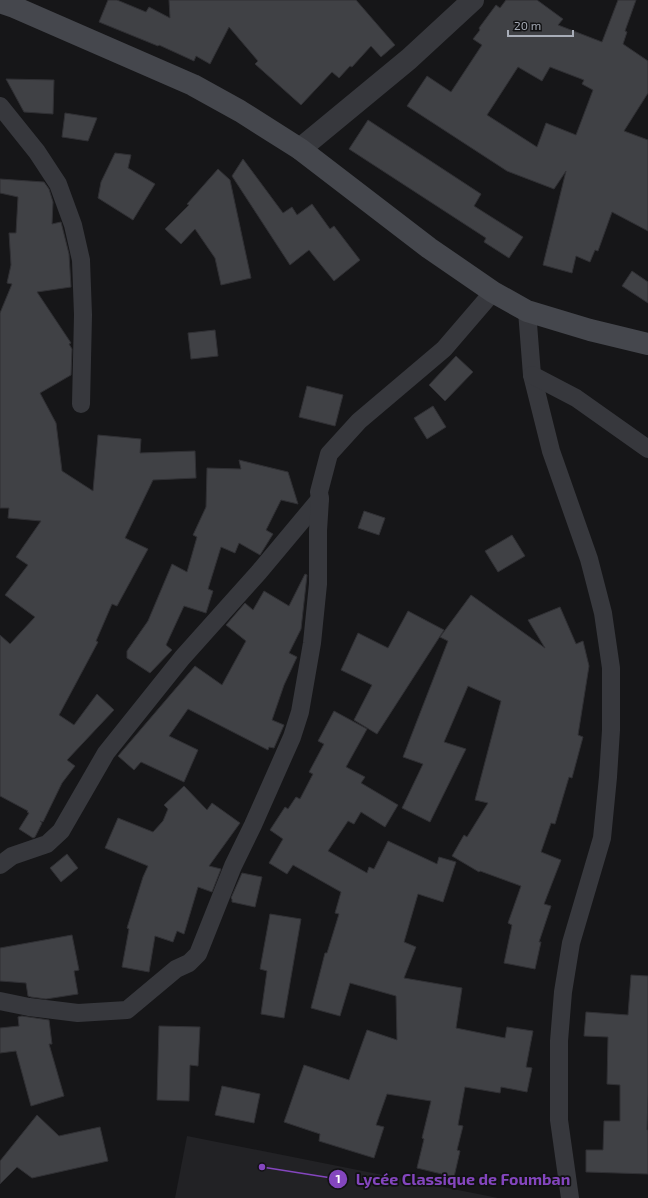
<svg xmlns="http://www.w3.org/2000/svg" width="648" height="1198" viewBox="0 0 648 1198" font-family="'Exo 2',sans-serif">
  <rect width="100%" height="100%" fill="#161618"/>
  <polygon fill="#222225" points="187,1136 498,1198 175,1198"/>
  <g fill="#404145" stroke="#303034" fill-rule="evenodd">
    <polygon points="108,0 117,0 146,12 149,7 170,18 169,0 356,0 395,45 381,57 371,46 352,67 350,66 339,78 332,72 301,105 255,64 258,61 229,27 210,64 196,56 194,61 159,45 158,46 99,22"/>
    <path d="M 506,0 L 537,0 L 563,19 L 558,25 L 602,42 L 618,0 L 636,0 L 625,31 L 627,32 L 623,44 L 648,61 L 648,93 L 624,131 L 648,140 L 648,231 L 612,212 L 598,251 L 595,250 L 590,262 L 576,256 L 572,273 L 543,265 L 566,171 L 554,189 L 507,171 L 407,106 L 427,76 L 451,92 L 482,45 L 473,39 L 480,30 L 479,28 L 496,5 L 500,8 ZM 518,67 L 542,81 L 550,67 L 584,80 L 582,84 L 593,90 L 576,135 L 546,123 L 537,147 L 487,115 Z"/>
    <polygon points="6,79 54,80 53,114 24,112"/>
    <polygon points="65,113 97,118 88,141 62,137"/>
    <polygon points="368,120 481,194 474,206 523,237 509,258 484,242 486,238 349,149"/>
    <polygon points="115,153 131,155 128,168 155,184 133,220 98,198 101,182"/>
    <polygon points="243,159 283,213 292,207 297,215 312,204 330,229 334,226 360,260 334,281 309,250 290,265 232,176"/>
    <polygon points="218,169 230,180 251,278 221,285 215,258 195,229 181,244 165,229 189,205 187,204"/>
    <polygon points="0,179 44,182 49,189 53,202 52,224 61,222 69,254 71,287 37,292 71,343 69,344 72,349 71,375 40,393 56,423 62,471 93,491 98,435 141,439 140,453 195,451 196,478 153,480 125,538 148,549 117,606 112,604 96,641 98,642 59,715 74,725 97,694 114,710 67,760 75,766 62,783 43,822 40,821 42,823 35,837 33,838 19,829 29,813 27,812 28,811 0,796 0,635 10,644 35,617 5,595 28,565 16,557 41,521 8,518 9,508 0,508 0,313 12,284 7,283 11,265 9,233 16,233 18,197 0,193"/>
    <polygon points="632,271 648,282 648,303 622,286"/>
    <polygon points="215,330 218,356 191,359 188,333"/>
    <polygon points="456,356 473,372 445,401 429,385"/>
    <polygon points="307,386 343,395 335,426 299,417"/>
    <polygon points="433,406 446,427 427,439 414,418"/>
    <polygon points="239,460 288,472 298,504 281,500 266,530 273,534 260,555 239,543 235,553 221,547 208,589 213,591 206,613 184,606 166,645 172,650 150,673 127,658 127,651 148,621 172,564 187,572 197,537 193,535 206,507 207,468 241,469"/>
    <polygon points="364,511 385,518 379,535 358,528"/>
    <polygon points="512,535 525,556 498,572 485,551"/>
    <polygon points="305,574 307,575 301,629 289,653 297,657 284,685 272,720 284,725 274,748 269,747 268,750 188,709 169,736 198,750 184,782 141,762 134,770 118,756 195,666 222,685 246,641 226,625 245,603 253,610 264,591 289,606"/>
    <polygon points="471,595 545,648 528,620 560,607 576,644 583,641 589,666 578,735 583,737 572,778 569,777 555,824 551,823 541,852 561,860 544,904 551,906 539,942 541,942 535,969 504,963 512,925 508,923 521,886 480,871 479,872 452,856 464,835 467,837 488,803 475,800 501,701 468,686 444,742 466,749 430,822 402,808 423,764 403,757 448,641 440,637"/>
    <polygon points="408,611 444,630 377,734 354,720 372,685 341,670 358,633 388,648"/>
    <polygon points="334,711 367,729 346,767 365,777 361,783 398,805 385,827 361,812 354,824 348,821 328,851 367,873 369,867 374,869 388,841 437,864 439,857 456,862 443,902 418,894 404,942 416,947 404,978 462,988 456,1028 505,1038 507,1027 533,1031 526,1067 532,1068 527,1092 501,1087 500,1093 465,1087 458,1125 463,1126 457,1150 460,1151 454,1177 417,1168 424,1139 422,1138 431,1101 387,1094 376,1125 384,1127 374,1158 319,1141 320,1134 284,1122 304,1065 349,1080 367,1030 397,1040 396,996 350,983 340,1016 311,1008 325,953 327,953 339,914 335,913 341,892 293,865 287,874 269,863 283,839 270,830 285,807 288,809 296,797 300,799 313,774 309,772 324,744 318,741"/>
    <polygon points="184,786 207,810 212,803 240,823 209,866 221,869 212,892 198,887 184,934 177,931 173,942 155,936 149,972 122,967 129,929 127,928 143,877 148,866 105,848 118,818 153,832 163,821 168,809 164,805"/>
    <polygon points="67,854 78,868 61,882 50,868"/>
    <polygon points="242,873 262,877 255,907 232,902 232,899 231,898"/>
    <polygon points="270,914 301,919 284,1018 261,1014 267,971 260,969"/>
    <polygon points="72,935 79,970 74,971 78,994 46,999 31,997 28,996 26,983 0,981 0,948"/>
    <polygon points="631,975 648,976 648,1095 647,1130 648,1130 648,1174 586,1172 586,1150 603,1150 604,1121 620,1121 620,1085 607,1084 608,1037 584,1036 586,1012 628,1015"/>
    <polygon points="22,1016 49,1020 52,1044 49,1044 64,1096 31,1106 16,1051 0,1053 0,1028 19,1026 18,1017"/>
    <polygon points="159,1026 200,1027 198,1066 190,1065 189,1101 157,1100"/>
    <polygon points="222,1086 260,1094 254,1123 215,1115"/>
    <polygon points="37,1115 59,1136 100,1127 108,1161 32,1178 17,1167 0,1184 0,1161"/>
  </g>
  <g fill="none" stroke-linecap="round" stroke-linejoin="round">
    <g stroke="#37383d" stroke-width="18">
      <polyline points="0,106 37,152 58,184 73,225 81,260 83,315 81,404"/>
      <polyline points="527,311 532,375 551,451 589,559 603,613 611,668 611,730 608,777 602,838 571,943 563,992 559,1041 559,1120 570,1198"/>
      <polyline points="532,375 576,398 648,449"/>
      <polyline points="0,865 12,856 47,844 61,831 106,753 182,658 259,572 320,499"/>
      <polyline points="0,1001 29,1007 78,1013 127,1010 176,969 189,963 198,954 233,866 253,825 292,737 300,712 312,643 318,584 318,531 320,499 319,492 329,454 359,421 444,349 493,292"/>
    </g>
    <polyline stroke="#37383d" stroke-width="22" points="300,149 409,59 473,0"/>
    <polyline stroke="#45474d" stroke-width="22" points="0,2 14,7 193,85 240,111 300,149 429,248 493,292 527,311 590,330 648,344"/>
  </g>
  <path fill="none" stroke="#8446be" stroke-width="1.5" d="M262 1167L338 1179"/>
  <g fill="#8446be" stroke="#111113" stroke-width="1.5">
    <circle cx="262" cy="1167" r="4"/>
    <circle cx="338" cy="1179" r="10"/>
  </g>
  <g font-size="12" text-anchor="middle" font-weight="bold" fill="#fff">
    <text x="338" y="1183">1</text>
  </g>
  <g font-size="16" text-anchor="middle" font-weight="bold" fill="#8446be" stroke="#111113" stroke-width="3.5" stroke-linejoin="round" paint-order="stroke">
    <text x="463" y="1185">Lycée Classique de Foumban</text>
  </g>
  <path d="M508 30v6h65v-6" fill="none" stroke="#a8adb8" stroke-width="2"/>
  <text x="514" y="30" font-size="12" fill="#a8adb8" stroke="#111113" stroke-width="3" paint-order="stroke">20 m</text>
</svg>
